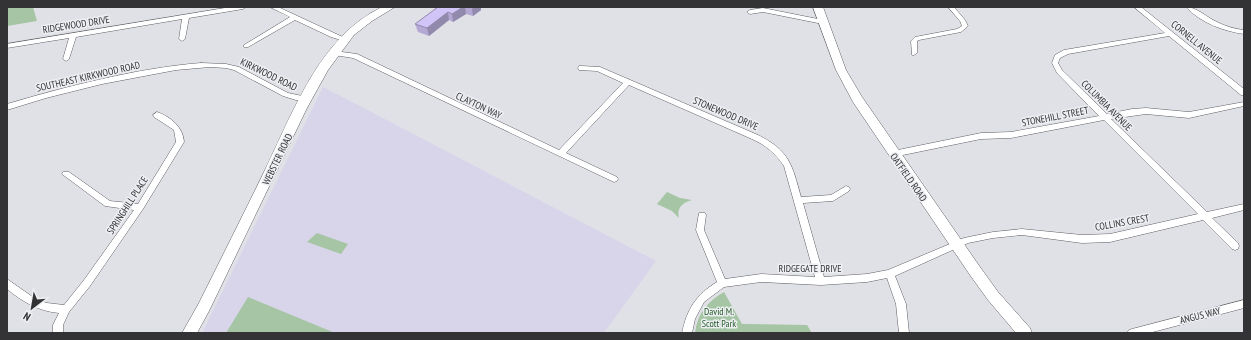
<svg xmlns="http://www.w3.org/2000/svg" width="1251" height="340" viewBox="0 0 1251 340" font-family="'PT Sans Narrow',sans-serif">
  <rect width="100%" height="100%" fill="#e0e1e6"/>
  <polygon fill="#d8d5ea" points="323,87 362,107 656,261 604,333 202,333"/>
  <g fill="#a5c5a4">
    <polygon points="7,7 33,7 37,21 7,26"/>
    <path d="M 667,192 L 680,198 L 692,200 C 683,202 676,208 679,218 L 672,211 L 657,204 Z"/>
    <polygon points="317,233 348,244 341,254 307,242"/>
    <path d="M 724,292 L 742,324 L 807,325 L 812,333 L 695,333 C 697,314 708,301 724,292 Z"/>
    <polygon points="248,297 335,333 226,333"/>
  </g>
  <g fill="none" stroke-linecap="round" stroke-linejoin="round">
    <defs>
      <g id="street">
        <polygon points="231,7 246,7 243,9 189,18 185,39 182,41 179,39 182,19 76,37 69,59 66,61 63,59 69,38 7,48 7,44"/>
        <polygon points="270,7 278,7 347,39 344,41 331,37 295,20 248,47 244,47 244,45 290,17"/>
        <polygon points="948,7 954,7 965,20 968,26 961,32 919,40 917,41 917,53 914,55 912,55 911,41 915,37 957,29 962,26 960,21"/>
        <path d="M 1134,7 L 1141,7 L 1244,89 L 1244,95 L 1241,95 L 1169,36 L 1068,54 L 1060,58 L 1058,63 L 1062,70 L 1107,114 L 1132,109 L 1146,108 L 1189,112 L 1244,102 L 1244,106 L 1189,118 L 1146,114 L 1111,119 L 1207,212 L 1244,204 L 1244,210 L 1212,218 L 1238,243 L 1239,246 L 1238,249 L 1235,250 L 1232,249 L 1203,220 L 1110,242 L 1082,243 L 1022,235 L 993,238 L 968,243 L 895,276 L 906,304 L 909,333 L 899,333 L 896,304 L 887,278 L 867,282 L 821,285 L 761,282 L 724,287 L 704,302 L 695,319 L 692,333 L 682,333 C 687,309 696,295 717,282 L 696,230 L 699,213 L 705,213 L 706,215 L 704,230 L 725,279 L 761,274 L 815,277 L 784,166 C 776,154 766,145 752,139 L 629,85 L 566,153 L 617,177 L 618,179 L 617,181 L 614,182 L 353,58 L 334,55 L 331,53 L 334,51 L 357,54 L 559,150 L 623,83 L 597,71 L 579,70 L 578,68 L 579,66 L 581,66 L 600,67 L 758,135 C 790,151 792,165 801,197 L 831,195 L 846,186 L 849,187 L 850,189 L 849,191 L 833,201 L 803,203 L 824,277 L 867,274 L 888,270 L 964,238 L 993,232 L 1022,229 L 1082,235 L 1110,234 L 1198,214 L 1104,120 L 1011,138 L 981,139 L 893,157 L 889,154 L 893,151 L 981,133 L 1011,132 L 1099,116 L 1057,73 L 1052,63 L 1055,55 L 1064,50 L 1165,33 Z"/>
        <path d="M 1186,7 C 1197,7 1206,17 1217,22 C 1225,26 1234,29 1244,30 L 1244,34 C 1223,31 1201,23 1186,7 Z"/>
        <polygon points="763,8 823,20 826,22 823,24 763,12 750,14 747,12 750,10"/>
        <path d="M 201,63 L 226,64 L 239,67 L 288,93 L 307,97 L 311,99 L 307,101 L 296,100 L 283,96 L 234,70 L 226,68 L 210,67 L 176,70 L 102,84 L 46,98 L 7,110 L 7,104 C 68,86 138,68 201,63 Z"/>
        <path d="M 157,112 C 171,117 183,127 184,142 L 143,209 L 90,286 L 69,312 L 63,325 L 63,333 L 53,333 L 53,325 L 59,313 C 38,311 23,302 7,289 L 7,279 L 37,300 L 47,303 L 64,305 L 84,280 L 134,210 L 105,206 L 62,174 L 63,172 L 69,172 L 110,201 L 138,204 L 176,142 L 174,130 L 154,117 L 153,115 Z"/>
        <polygon points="1244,300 1244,308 1149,333 1127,333 1129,330 1132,329"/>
      </g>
      <g id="secondary">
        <path d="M 382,7 L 395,7 L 372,21 L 354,35 L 328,70 L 307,108 L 209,311 L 197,333 L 182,333 L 199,303 C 221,259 243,215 264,172 C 293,113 319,37 382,7 Z"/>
        <polygon points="813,7 823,7 846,70 862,97 980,267 998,292 1030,328 1032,333 1016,333 988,300 970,275 853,102 836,70"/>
      </g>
    </defs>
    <use href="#street" stroke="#5e5f63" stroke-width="1"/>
    <use href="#secondary" stroke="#5e5f63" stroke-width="1"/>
    <use href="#street" fill="#fff" fill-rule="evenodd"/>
    <use href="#secondary" fill="#fff" fill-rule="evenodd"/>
  </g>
  <polygon fill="#b4a9d4" points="432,7 481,7 481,10 473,16 466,14 453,22 449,20 429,36 418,32 415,24 436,9"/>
  <g fill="#928aad">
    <polygon points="463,7 465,7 466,14 453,22 452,14"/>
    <polygon points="474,7 481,7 481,10 473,16 472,9"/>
    <polygon points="448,12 449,20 429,36 427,28"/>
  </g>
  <polygon fill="#d1c5f7" stroke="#928aad" points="438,7 463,7 452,14 448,12 427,28 415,24"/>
  <g text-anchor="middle" stroke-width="3" stroke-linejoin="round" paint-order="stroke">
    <g font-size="10" fill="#333335" stroke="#edeff3">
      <text transform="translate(76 24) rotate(-9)" y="4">RIDGEWOOD DRIVE</text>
      <text transform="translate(1197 42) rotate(39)" y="4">CORNELL AVENUE</text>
      <text transform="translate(269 74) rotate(26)" y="4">KIRKWOOD ROAD</text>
      <text transform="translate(88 76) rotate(-13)" y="4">SOUTHEAST KIRKWOOD ROAD</text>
      <text transform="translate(479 105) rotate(25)" y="4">CLAYTON WAY</text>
      <text transform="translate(1107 105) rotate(45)" y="4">COLUMBIA AVENUE</text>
      <text transform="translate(726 113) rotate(23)" y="4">STONEWOOD DRIVE</text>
      <text transform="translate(1055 116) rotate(-11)" y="4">STONEHILL STREET</text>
      <text transform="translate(277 159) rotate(-64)" y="4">WEBSTER ROAD</text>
      <text transform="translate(909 177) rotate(55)" y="4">OATFIELD ROAD</text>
      <text transform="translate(127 205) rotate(-57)" y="4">SPRINGHILL PLACE</text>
      <text transform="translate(1122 222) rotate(-10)" y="4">COLLINS CREST</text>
      <text x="810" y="272">RIDGEGATE DRIVE</text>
      <text transform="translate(1200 315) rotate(-14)" y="4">ANGUS WAY</text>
    </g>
    <g font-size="10" fill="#245a27" stroke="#edeff3">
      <text x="719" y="315">David M.<tspan x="719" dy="12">Scott Park</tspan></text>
    </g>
  </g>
  <rect width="1251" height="340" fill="none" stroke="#333335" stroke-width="16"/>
  <g transform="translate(32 308) rotate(211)" stroke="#edeff3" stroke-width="3" paint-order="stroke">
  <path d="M0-3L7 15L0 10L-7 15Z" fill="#333335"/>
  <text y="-6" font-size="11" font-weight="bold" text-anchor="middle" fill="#333335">N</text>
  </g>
</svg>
